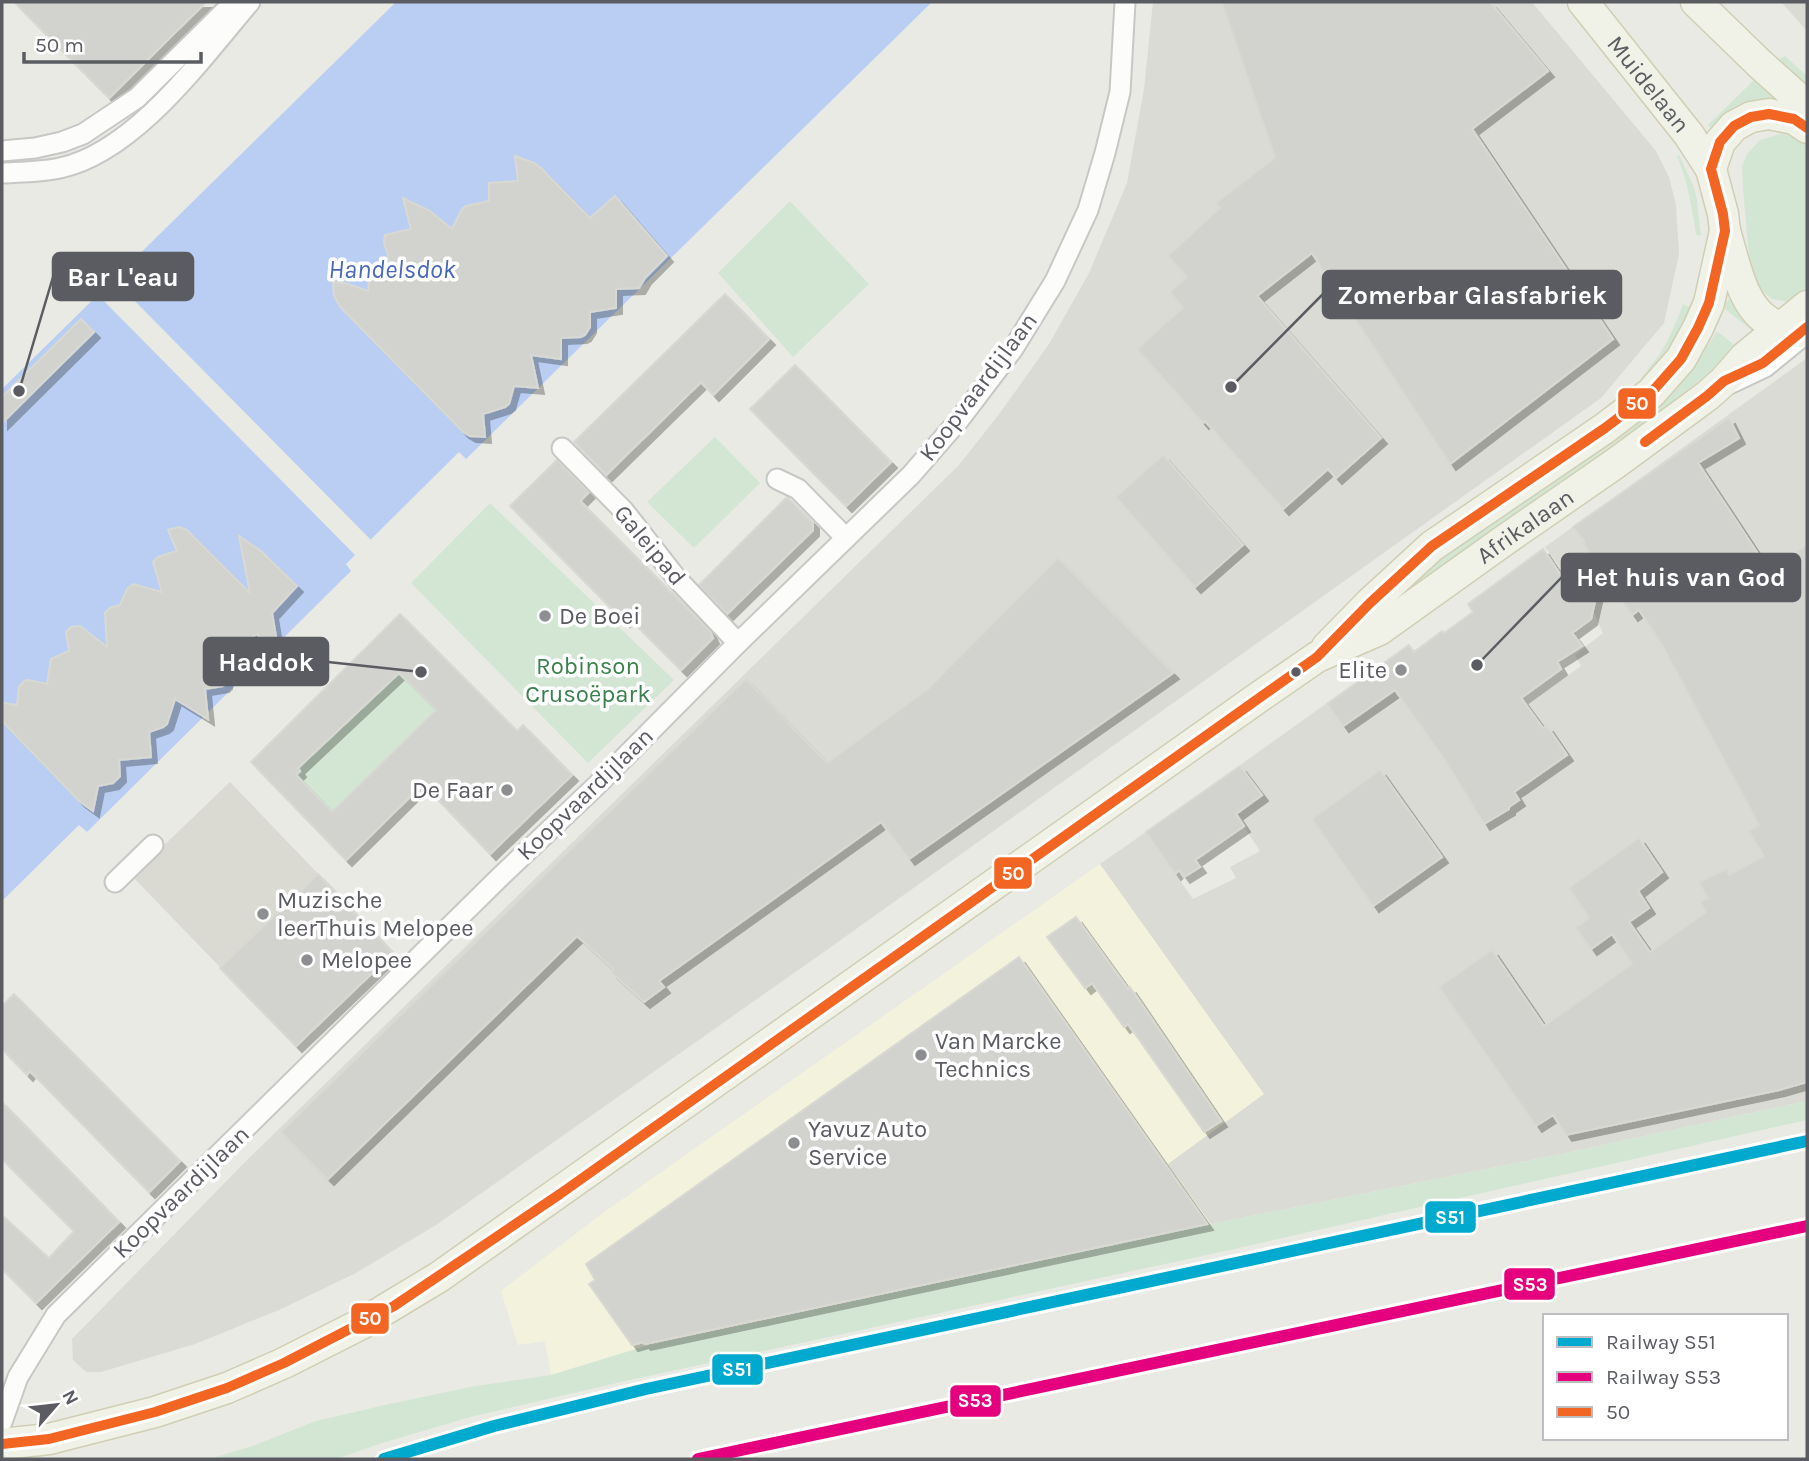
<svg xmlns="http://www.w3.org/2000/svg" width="1809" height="1461" viewBox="0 0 1809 1461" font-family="Karla,sans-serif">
  <defs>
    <filter id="shadow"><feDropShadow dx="6" dy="6" stdDeviation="0" flood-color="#0004"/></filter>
  </defs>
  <rect width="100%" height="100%" fill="#eaeae4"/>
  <polygon fill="#f3f3dd" points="1100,864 1265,1095 1168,1164 1211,1224 649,1345 551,1375 545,1341 518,1345 501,1291 603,1213"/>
  <g fill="#dbdbd5">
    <polygon points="1153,2 1532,2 1656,151 1669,177 1676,205 1679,254 1664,323 1601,398 821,954 436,1225 356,1273 279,1310 195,1344 101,1372 86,1372 73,1360 72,1339 248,1159 959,465 1000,413 1049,344 1089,273 1127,183 1144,89"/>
    <polygon points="1781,2 1807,2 1807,31"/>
    <polygon points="1807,358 1807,1101 1561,1154 1211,1224 1168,1164 1264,1094 1100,864 1146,832 1193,899 1236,878 1230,867 1260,851 1215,783 1379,666 1447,763 1581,666 1575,655 1603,633 1595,615 1545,547"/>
  </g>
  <polygon fill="#dadad2" points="230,782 393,952 296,1046 132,876"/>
  <g fill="#d3e6d4">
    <polygon points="1785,56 1807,76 1807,85 1779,59"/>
    <polygon points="1758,76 1777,98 1776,100 1712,131 1708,125"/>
    <polygon points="1780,134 1794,136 1807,145 1807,287 1789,302 1772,299 1758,288 1750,270 1743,188 1742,166 1747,154 1760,140"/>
    <path d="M 1679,155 L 1694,187 L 1697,200 L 1701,236 L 1696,235 C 1692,208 1688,182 1677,156 Z"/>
    <polygon points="790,201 869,284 793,357 718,273"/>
    <path d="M 1730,299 C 1742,307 1755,320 1756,334 L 1725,309 L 1726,302 Z"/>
    <path d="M 1683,304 L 1691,308 L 1670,349 L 1638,386 C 1642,374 1654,363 1661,352 C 1670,337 1677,321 1683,304 Z"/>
    <polygon points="1717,331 1737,347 1705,376 1656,414 1448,561 1433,584 1423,590 1410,574 1487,527 1665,399 1691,372"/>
    <polygon points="715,437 760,483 694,548 647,502"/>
    <polygon points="490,503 674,680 588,763 411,583"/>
    <polygon points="399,673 458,733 426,720 332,812 285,786 300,771 298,768"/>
    <polygon points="1807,1101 1807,1120 1225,1251 621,1382 474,1416 379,1444 337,1459 209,1459 252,1446 316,1421 389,1404 475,1386 551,1375 649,1345 1211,1224 1561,1154"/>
  </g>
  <polygon fill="#bacef3" points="396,2 932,2 466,459 459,452 346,564 351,571 87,832 79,825 2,901 2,389"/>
  <polygon fill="#eaeae4" points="111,277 373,542 357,557 95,292"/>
  <g fill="#d2d2ce" stroke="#d9d9d4" stroke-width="2" fill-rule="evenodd" filter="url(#shadow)">
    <polygon points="14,2 206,2 109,98"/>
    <polygon points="1222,2 1490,2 1548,71 1472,129 1613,339 1450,464 1312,253 1257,296 1381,438 1336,478 1328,469 1283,509 1205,421 1203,423 1137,349 1183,308 1170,292 1187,277 1168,256 1220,208 1216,203 1275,158"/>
    <polygon points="515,156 534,163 542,169 590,218 615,196 667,256 645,278 639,288 616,289 616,308 590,312 590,327 585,335 581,337 561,338 561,359 531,355 538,388 514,386 509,404 505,407 483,414 485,437 470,436 463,432 341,308 334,296 333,282 345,283 368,291 371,267 391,265 384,243 385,235 411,229 403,198 430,211 452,229 462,209 466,206 489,201 489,183 518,181"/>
    <polygon points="725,294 769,339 713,395 701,382 606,475 574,442"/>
    <polygon points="81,319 94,332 2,423 2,397"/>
    <polygon points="795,365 891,462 846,506 750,409"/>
    <polygon points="1729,418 1739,438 1698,463 1768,569 1807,545 1807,1082 1779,1090 1566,1135 1553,1115 1536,1126 1439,987 1492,950 1544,1026 1632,964 1612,934 1591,949 1576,928 1589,918 1569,888 1639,838 1662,872 1638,891 1649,908 1629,922 1650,952 1706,912 1700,902 1708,898 1699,882 1727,869 1729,875 1764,856 1749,831 1759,825 1661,643 1639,610 1632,615 1602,571 1591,619 1572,633 1582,646 1557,662 1561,669 1521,698 1543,728 1547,726 1567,755 1514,792 1519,800 1509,807 1509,809 1484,824 1447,763 1395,690 1343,726 1327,704 1409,645 1414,652 1442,631 1444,633 1473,612 1468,604 1543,549 1562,577 1593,558 1583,543 1585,542 1573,527"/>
    <polygon points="1163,455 1243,545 1195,587 1116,497"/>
    <polygon points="557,460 589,492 580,501 710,631 713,638 681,670 628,617 624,621 510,506"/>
    <polygon points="787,497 813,523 813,530 727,614 699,585"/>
    <polygon points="179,527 187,530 250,593 239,536 261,551 297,586 272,613 279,655 263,658 258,634 253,636 256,658 229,660 226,683 223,686 205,689 208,719 175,699 167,724 163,727 149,732 151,757 119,760 120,776 113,783 98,786 93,811 79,801 2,721 2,703 17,705 19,687 24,681 28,680 47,684 51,659 69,651 66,632 71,627 80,626 107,647 105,613 110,608 120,605 127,589 133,584 162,592 153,562 158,557 177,551 168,530"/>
    <polygon points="1058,558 1173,673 909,859 881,822 659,981 664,987 644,1002 611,972 613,969 577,936 328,1179 281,1132 746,679 827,763 928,689"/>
    <path d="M 400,614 L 517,731 L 523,725 L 572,775 L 490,854 L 423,784 L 346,860 L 251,762 ZM 399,673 L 436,710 L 332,812 L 296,775 L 300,771 L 298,768 Z"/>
    <polygon points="1240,766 1262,795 1236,814 1244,826 1195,860 1200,867 1184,877 1179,870 1175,874 1146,832"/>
    <polygon points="1380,770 1442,857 1373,906 1312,819"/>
    <polygon points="318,874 393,953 296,1046 220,968"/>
    <polygon points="1076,917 1128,989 1130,987 1221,1121 1204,1132 1128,1024 1124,1027 1092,983 1085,988 1047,937"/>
    <polygon points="1019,957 1207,1224 645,1344 643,1342 632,1345 589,1284 595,1280 586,1264"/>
    <polygon points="14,994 180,1161 149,1192 30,1071 27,1075 2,1049 2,1006"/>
    <polygon points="2,1102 119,1222 36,1303 2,1269 2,1215 49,1258 74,1231 2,1159"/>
  </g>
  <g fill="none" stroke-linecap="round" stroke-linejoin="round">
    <defs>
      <g id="street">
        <polyline points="2,151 35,148 62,142 83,134 137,98 224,12 236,2"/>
        <path d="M 2,173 C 21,172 42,172 60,168 C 135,152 202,58 250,2"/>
        <polyline points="562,448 624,511 678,580 738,643"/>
        <polyline points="777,479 798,489 846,538"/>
        <polyline points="115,882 153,845"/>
        <polyline points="2,1422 18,1377 56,1315 500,877 597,785 738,643 911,475 959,420 1013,349 1055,281 1088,210 1105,153 1120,92 1125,2"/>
      </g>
      <polyline id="secondary" points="1727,380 1763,363 1807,327"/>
      <g id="primary">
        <path id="s1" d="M 1583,2 L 1689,135 L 1711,169"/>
        <polyline points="1696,2 1761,65 1807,106"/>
        <path d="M 1725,231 C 1734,259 1741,305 1768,321 C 1777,327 1789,329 1800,332"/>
        <polyline points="1327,647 1370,603 1432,546 1605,428 1651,393 1681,359 1698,328 1709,303 1725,231 1723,214 1711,169 1720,142 1734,126 1751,117 1769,114 1794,119 1807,128"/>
        <path id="s2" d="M 2,1444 L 49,1439 L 155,1412 L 227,1388 L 284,1363 L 361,1324 L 439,1277 L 1259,697 L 1317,657 L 1379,630 L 1502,542 L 1616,463 L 1707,396 L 1724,381 L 1745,357 L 1807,306"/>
      </g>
    </defs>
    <use href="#street" stroke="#c7c8c6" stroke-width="23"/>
    <use href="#secondary" stroke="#c7c7c6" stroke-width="32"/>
    <use href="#primary" stroke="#d0ceb4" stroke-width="33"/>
    <use href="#street" stroke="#fcfcfb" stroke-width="19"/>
    <use href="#secondary" stroke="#fcfcfb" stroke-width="28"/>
    <use href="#primary" stroke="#f1f2e7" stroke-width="30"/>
    <defs>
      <g id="bus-1">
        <polyline points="1645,442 1707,396 1724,381 1763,363 1807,327"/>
        <polyline points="2,1444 49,1439 155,1412 227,1388 284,1363 394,1306 560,1194 1317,657 1370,603 1432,546 1605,428 1651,393 1681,359 1698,328 1709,303 1725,231 1723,214 1711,169 1720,142 1734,126 1751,117 1769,114 1794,119 1807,128"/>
      </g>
    </defs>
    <use href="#bus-1" stroke="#fff" stroke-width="16"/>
    <use href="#bus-1" stroke="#f26522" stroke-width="10"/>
    <defs>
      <polyline id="rail-1" points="384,1459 494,1426 646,1389 1807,1141"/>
      <polyline id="rail-2" points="698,1459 1807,1226"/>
    </defs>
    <use href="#rail-1" stroke="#fff" stroke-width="18"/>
    <use href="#rail-2" stroke="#fff" stroke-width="18"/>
    <use href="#rail-1" stroke="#00a9ce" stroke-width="12"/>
    <use href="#rail-2" stroke="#e5007d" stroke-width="12"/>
  </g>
  <g fill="#8c8e90" stroke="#fff" stroke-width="2.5">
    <circle cx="545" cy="616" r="7"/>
    <circle cx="1401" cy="670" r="7"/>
    <circle cx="507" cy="790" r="7"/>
    <circle cx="263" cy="914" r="7"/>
    <circle cx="307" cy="960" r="7"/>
    <circle cx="921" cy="1055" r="7"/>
    <circle cx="794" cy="1143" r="7"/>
  </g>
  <circle fill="#5a5c62" stroke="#fff" stroke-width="2.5" cx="1296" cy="672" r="6"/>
  <g text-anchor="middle" stroke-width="7" stroke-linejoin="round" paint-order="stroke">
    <g font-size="24" fill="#5a5c62" stroke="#fff">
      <text dy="8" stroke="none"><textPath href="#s1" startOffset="105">Muidelaan</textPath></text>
      <text transform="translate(978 387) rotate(-53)" y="8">Koopvaardijlaan</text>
      <text dy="8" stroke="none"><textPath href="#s2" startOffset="1794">Afrikalaan</textPath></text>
      <text transform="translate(650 545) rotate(50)" y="8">Galeipad</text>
      <text transform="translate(585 794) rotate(-44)" y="8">Koopvaardijlaan</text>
      <text transform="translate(181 1192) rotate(-44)" y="8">Koopvaardijlaan</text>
    </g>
    <g font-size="24" fill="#5a5c62" stroke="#fff" text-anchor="start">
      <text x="559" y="624">De Boei</text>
      <text x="1387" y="678" text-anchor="end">Elite</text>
      <text x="493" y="798" text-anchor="end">De Faar</text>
      <text x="277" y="908">Muzische<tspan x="277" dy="28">leerThuis Melopee</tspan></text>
      <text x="321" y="968">Melopee</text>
      <text x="935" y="1049">Van Marcke<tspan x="935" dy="28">Technics</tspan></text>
      <text x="808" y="1137">Yavuz Auto<tspan x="808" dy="28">Service</tspan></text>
    </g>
    <g font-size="24" fill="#3a814d" stroke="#fff">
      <text x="588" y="674">Robinson<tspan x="588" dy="28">Crusoëpark</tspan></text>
    </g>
    <g font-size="26" font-style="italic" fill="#4a68ba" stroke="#fff">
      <text x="392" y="278">Handelsdok</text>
    </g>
  </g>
  <path fill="none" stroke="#5a5c62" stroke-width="2.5" d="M19 391L53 277M1231 387L1323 294M1477 665L1562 577M421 672L328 662"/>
  <g fill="#5a5c62" stroke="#fff" stroke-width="2.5">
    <circle cx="19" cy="391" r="7"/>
    <circle cx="1231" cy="387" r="7"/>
    <circle cx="1477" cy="665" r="7"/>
    <circle cx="421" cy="672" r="7"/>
  </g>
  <g fill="#5a5c62" stroke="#5a5c62" stroke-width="2.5">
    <rect x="53" y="253" width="140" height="47" rx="7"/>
    <rect x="1323" y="271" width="298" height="47" rx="7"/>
    <rect x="1562" y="554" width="238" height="47" rx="7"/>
    <rect x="204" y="638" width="124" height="47" rx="7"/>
  </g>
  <g font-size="26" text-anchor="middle" font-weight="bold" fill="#fff">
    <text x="123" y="286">Bar L'eau</text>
    <text x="1472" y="304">Zomerbar Glasfabriek</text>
    <text x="1681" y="586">Het huis van God</text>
    <text x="266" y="671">Haddok</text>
  </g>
  <g stroke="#fff" stroke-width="2.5">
    <rect x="1617" y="387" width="40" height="33" rx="7" fill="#f26522"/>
    <rect x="993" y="856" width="40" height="34" rx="7" fill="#f26522"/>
    <rect x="1424" y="1200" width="53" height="34" rx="7" fill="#00a9ce"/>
    <rect x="1503" y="1267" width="53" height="34" rx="7" fill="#e5007d"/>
    <rect x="350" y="1302" width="40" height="33" rx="7" fill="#f26522"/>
    <rect x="711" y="1353" width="53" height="33" rx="7" fill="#00a9ce"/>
    <rect x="949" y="1384" width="53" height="34" rx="7" fill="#e5007d"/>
  </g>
  <g font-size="19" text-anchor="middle" font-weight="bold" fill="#fff">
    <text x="1637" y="410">50</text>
    <text x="1013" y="880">50</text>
    <text x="1450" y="1224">S51</text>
    <text x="1530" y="1291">S53</text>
    <text x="370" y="1325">50</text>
    <text x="737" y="1376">S51</text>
    <text x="975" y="1407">S53</text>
  </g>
  <rect width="1809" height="1461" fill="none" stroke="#5a5c62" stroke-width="7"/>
  <rect x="1543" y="1314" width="245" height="126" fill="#ffffff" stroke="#bdbec0" stroke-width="2"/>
  <rect x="1557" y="1337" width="35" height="10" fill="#00a9ce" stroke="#bdbec0" stroke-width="2"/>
  <text x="1606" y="1349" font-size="21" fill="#5a5c62">Railway S51</text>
  <rect x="1557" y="1372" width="35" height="10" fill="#e5007d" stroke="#bdbec0" stroke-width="2"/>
  <text x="1606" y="1384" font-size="21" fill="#5a5c62">Railway S53</text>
  <rect x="1557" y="1407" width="35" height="10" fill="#f26522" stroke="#bdbec0" stroke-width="2"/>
  <text x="1606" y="1419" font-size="21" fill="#5a5c62">50</text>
  <g transform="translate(56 1405) rotate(62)" stroke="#ffffff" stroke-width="5" paint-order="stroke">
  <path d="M0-5L12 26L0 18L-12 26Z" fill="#5a5c62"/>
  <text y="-10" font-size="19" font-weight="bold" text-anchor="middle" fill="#5a5c62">N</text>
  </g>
  <path d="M24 52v10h177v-10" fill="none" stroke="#5a5c62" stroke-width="3.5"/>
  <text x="35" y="52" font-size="21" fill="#5a5c62" stroke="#ffffff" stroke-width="5" paint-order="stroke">50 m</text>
</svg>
